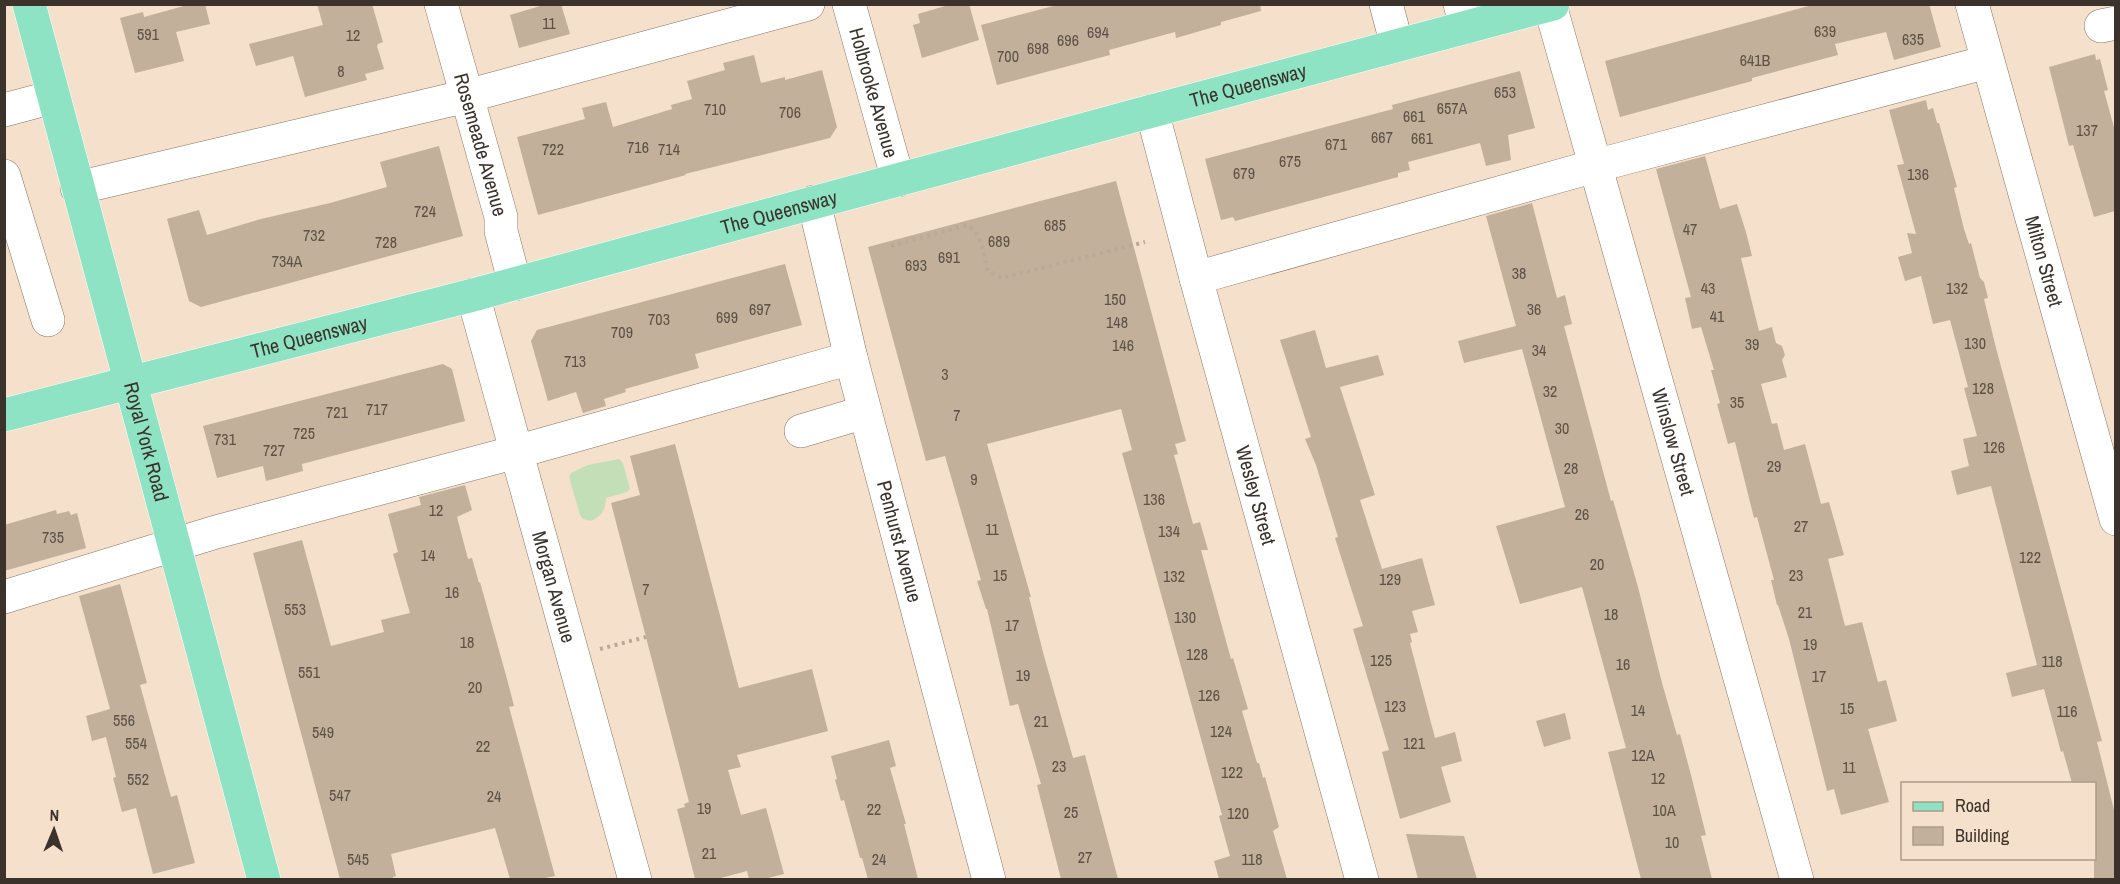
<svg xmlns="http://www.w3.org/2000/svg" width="2120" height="884" viewBox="0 0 2120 884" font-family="'Archivo Narrow',sans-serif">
  <rect width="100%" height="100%" fill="#f5e0cb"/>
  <path fill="#c3dfb7" d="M 619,459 L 623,463 L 630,489 L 627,492 L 606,498 C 605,511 603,515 591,521 L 583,519 L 580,515 L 569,477 L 571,473 L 588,465 Z"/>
  <g fill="#c2b09a">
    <polygon points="191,4 205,4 210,24 176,32 184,61 135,73 120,18 143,12 144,17"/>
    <polygon points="317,4 372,4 383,42 378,44 377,46 384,69 365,74 367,80 305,97 293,56 256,66 249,44 323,25"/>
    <polygon points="547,4 561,4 570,34 519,48 510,15"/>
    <polygon points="952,4 969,4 979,40 922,58 913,25 920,23 918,14"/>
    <polygon points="1061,4 1260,4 1261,11 1221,22 1221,25 1176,38 1175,32 1109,50 1110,55 997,85 981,25"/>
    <polygon points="1816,4 1929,4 1941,47 1894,60 1886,32 1835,44 1838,55 1752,78 1752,81 1620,117 1605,61"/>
    <polygon points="2095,54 2096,60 2100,59 2108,90 2104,91 2115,131 2115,211 2094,217 2073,145 2069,146 2049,67"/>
    <polygon points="754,55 761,83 785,77 785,80 822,70 837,127 830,138 685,174 686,175 538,215 517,137 585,119 582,108 606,102 613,127 672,109 671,105 692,99 687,81 725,70 723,63"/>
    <polygon points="1520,71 1535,128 1508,135 1511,160 1486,166 1480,143 1408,162 1410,170 1398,173 1398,177 1235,221 1233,217 1221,220 1205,159 1393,109 1392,105"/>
    <polygon points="1926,100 1928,110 1933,108 1937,123 1939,123 1957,187 1954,188 1964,229 1969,244 1971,243 1980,278 1984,282 1988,298 1984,299 1996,348 2102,741 2097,742 2115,814 2115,879 2094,879 2094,783 2072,783 2063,751 2061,752 2044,689 2012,697 2006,673 2037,665 1991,486 1957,495 1951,471 1969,466 1963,439 1977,436 1964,388 1968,387 1950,320 1933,324 1921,276 1905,281 1898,257 1912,253 1907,233 1916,234 1897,165 1904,164 1889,110"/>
    <polygon points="439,146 463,236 201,307 189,301 167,219 199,210 207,235 261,219 330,203 387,187 380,162"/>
    <polygon points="1705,156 1720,209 1737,204 1746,232 1752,256 1741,258 1759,331 1772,327 1776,343 1782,346 1785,355 1782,360 1787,377 1761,384 1772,424 1777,423 1784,450 1805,444 1821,504 1829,502 1844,555 1828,559 1845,626 1862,622 1878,682 1886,680 1897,721 1868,729 1889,802 1841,815 1834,789 1827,791 1789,639 1778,605 1777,605 1771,580 1774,580 1757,517 1754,518 1735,442 1728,444 1717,404 1720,403 1711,370 1714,370 1701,327 1692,329 1685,298 1691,297 1656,169"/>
    <polygon points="1116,181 1186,441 1175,444 1178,454 1174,455 1193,524 1200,522 1208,550 1201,550 1231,659 1233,658 1248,709 1242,711 1257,763 1259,763 1263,778 1265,777 1279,827 1273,831 1287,879 1219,879 1214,861 1230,856 1219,816 1222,815 1122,453 1132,450 1121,409 987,444 1031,597 1029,597 1044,656 1073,758 1085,755 1118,879 1061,879 1037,785 1041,784 1018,704 1010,706 987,609 986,609 977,581 981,580 945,456 926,461 868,247"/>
    <polygon points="1532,203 1557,298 1565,295 1572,324 1564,326 1611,501 1613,500 1638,587 1662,683 1677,735 1680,734 1691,775 1706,835 1701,836 1712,879 1641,879 1608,752 1626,748 1582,587 1520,604 1496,526 1565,507 1522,349 1464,363 1458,341 1516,326 1486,216"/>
    <polygon points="785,264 802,325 695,354 699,368 625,389 626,392 604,399 606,406 583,413 576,392 548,401 531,341 537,330"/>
    <polygon points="1315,330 1326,368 1378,355 1384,375 1340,387 1375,495 1360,500 1382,569 1422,558 1435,605 1412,611 1418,632 1410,634 1412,642 1410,643 1435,738 1455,732 1462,761 1441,767 1451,802 1400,819 1382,752 1389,750 1353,629 1363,626 1335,538 1338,537 1316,465 1305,439 1311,437 1280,340"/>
    <polygon points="443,364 452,369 465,421 302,464 303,471 266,481 263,466 217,478 203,426"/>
    <polygon points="675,444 739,688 812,669 828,731 737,755 741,767 728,770 741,815 766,808 784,874 764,879 749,879 747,871 717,879 695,879 677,809 685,807 684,804 689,802 611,503 640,495 630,456"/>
    <polygon points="465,485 472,510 457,517 468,559 472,558 479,583 480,582 507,679 514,706 509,707 555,876 540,879 510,879 495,828 391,854 396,876 393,877 393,879 340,879 253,553 302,540 331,646 384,632 381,620 410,613 393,554 398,552 388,514 421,505 419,497"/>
    <polygon points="56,510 57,514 69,511 71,515 77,513 86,548 4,571 4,525"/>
    <polygon points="120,584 147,683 140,685 171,797 177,795 195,863 153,874 136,808 122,812 113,778 116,777 106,737 92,741 86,716 110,709 79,596"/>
    <polygon points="1565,713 1571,739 1544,747 1536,721"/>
    <polygon points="889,740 896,766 890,768 906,824 904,824 918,879 868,879 862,858 860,858 844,800 841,801 835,780 837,779 831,756"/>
    <polygon points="1406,834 1464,836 1477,879 1418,879"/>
  </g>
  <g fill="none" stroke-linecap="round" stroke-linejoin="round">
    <defs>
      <g id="minor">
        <path id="s1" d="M 441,4 L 501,217 L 501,231 L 515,284"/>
        <path id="s2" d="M 849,4 L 898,180"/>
        <polyline points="1386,4 1397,45"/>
        <polyline points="1460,4 1466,27"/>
        <path id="s3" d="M 1972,4 L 2116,519"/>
        <path id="s4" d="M 1550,5 L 1797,880"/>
        <polyline points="2101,26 2116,23"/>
        <polyline points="4,110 53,97"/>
        <path id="s5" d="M 1152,111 L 1196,278 L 1362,880"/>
        <polyline points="4,176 48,320"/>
        <polyline points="77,188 467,96 808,4"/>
        <path id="s6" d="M 814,202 L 851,358 L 989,880"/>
        <polyline points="1196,278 1595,166 1987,62"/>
        <path id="s7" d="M 473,295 L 635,880"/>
        <polyline points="801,431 865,412"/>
        <polyline points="4,597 216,532 516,452 851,358"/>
      </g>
      <g id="major">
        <path id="s8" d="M 29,4 L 264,880"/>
        <path id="s9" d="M 4,415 L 473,295 L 1152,111 L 1553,4"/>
      </g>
    </defs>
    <use href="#minor" stroke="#867361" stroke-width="34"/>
    <use href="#major" stroke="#fff" stroke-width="34"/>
    <g stroke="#baa999" stroke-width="4" stroke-dasharray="3 4.5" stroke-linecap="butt">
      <path d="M 891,246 L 967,225 C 983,234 983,255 988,271 L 1002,278 L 1145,242"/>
      <polyline points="600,649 646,637"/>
    </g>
    <use href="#minor" stroke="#fff" stroke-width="33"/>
    <use href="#major" stroke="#8ee3c4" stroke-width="33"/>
  </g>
  <g text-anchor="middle" stroke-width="4.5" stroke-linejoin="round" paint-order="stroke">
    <g font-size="16" fill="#5d5247">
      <text x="549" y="29">11</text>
      <text x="1825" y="37">639</text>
      <text x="1098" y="38">694</text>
      <text x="148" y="40">591</text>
      <text x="353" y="41">12</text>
      <text x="1913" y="45">635</text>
      <text x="1068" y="46">696</text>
      <text x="1038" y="54">698</text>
      <text x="1008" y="62">700</text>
      <text x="1755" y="66">641B</text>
      <text x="341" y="77">8</text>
      <text x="1505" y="98">653</text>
      <text x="1452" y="114">657A</text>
      <text x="715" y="115">710</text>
      <text x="790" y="118">706</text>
      <text x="1414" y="122">661</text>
      <text x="2087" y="136">137</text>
      <text x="1382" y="143">667</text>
      <text x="1422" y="144">661</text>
      <text x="1336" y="150">671</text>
      <text x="638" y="153">716</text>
      <text x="553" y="155">722</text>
      <text x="669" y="155">714</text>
      <text x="1290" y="167">675</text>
      <text x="1244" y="179">679</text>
      <text x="1918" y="180">136</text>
      <text x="425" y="217">724</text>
      <text x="1055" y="231">685</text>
      <text x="1690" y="235">47</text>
      <text x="314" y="241">732</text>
      <text x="999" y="247">689</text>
      <text x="386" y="248">728</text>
      <text x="949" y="263">691</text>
      <text x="287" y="267">734A</text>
      <text x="916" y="271">693</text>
      <text x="1519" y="279">38</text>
      <text x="1708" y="294">43</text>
      <text x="1957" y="294">132</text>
      <text x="1115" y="305">150</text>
      <text x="760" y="315">697</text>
      <text x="1534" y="315">36</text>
      <text x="1717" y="322">41</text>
      <text x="727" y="323">699</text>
      <text x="659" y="325">703</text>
      <text x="1117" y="328">148</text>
      <text x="622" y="338">709</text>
      <text x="1975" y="349">130</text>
      <text x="1752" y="350">39</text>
      <text x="1123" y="351">146</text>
      <text x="1539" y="356">34</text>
      <text x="575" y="367">713</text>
      <text x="945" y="380">3</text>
      <text x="1983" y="394">128</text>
      <text x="1550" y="397">32</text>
      <text x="1737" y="408">35</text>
      <text x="377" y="415">717</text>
      <text x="337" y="418">721</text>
      <text x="957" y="421">7</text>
      <text x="1562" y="434">30</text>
      <text x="304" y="439">725</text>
      <text x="225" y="445">731</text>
      <text x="1994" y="453">126</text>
      <text x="274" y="456">727</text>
      <text x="1774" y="472">29</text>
      <text x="1571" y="474">28</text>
      <text x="974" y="485">9</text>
      <text x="1154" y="505">136</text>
      <text x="436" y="516">12</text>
      <text x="1582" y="520">26</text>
      <text x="1801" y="532">27</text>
      <text x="992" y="535">11</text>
      <text x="1169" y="537">134</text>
      <text x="53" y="543">735</text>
      <text x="428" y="561">14</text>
      <text x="2030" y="563">122</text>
      <text x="1597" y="570">20</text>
      <text x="1000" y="581">15</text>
      <text x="1796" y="581">23</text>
      <text x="1174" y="582">132</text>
      <text x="1390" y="585">129</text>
      <text x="646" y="595">7</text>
      <text x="452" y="598">16</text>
      <text x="295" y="615">553</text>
      <text x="1805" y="618">21</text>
      <text x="1611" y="620">18</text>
      <text x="1185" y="623">130</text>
      <text x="1012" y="631">17</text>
      <text x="467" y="648">18</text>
      <text x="1810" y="650">19</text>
      <text x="1197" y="660">128</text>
      <text x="1381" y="666">125</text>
      <text x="2052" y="667">118</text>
      <text x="1623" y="670">16</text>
      <text x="309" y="678">551</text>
      <text x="1023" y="681">19</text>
      <text x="1819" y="682">17</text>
      <text x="475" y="693">20</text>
      <text x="1209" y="701">126</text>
      <text x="1395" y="712">123</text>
      <text x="1847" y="714">15</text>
      <text x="1638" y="716">14</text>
      <text x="2067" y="717">116</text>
      <text x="124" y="726">556</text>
      <text x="1041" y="727">21</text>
      <text x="1221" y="737">124</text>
      <text x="323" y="738">549</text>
      <text x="136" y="749">554</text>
      <text x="1414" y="749">121</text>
      <text x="483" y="752">22</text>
      <text x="1643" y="761">12A</text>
      <text x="1059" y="772">23</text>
      <text x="1849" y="773">11</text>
      <text x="1232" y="778">122</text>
      <text x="1658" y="784">12</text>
      <text x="138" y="785">552</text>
      <text x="340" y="801">547</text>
      <text x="494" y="802">24</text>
      <text x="704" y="814">19</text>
      <text x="874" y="815">22</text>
      <text x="1664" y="816">10A</text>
      <text x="1071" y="818">25</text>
      <text x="1238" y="819">120</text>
      <text x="1672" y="848">10</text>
      <text x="709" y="859">21</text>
      <text x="1085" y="863">27</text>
      <text x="358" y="865">545</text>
      <text x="879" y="865">24</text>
      <text x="1252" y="865">118</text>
    </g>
    <g font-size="20" fill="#3b332b" stroke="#f5e0cb">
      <text dy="7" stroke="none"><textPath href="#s9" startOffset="1287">The Queensway</textPath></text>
      <text dy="7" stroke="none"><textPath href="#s2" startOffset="92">Holbrooke Avenue</textPath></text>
      <text dy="7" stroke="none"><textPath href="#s1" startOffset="146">Rosemeade Avenue</textPath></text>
      <text dy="7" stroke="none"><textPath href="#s9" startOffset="801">The Queensway</textPath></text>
      <text dy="7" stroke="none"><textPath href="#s3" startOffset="267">Milton Street</textPath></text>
      <text dy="7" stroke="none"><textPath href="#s9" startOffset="315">The Queensway</textPath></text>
      <text dy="7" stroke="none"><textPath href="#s8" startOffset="453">Royal York Road</textPath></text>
      <text dy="7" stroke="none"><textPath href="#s4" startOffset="454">Winslow Street</textPath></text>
      <text dy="7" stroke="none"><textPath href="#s5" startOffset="398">Wesley Street</textPath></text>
      <text dy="7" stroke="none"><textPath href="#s6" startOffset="350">Penhurst Avenue</textPath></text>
      <text dy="7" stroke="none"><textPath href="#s7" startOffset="303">Morgan Avenue</textPath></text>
    </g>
  </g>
  <rect width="2120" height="884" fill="none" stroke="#3b332b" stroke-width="12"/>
  <rect x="1901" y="782" width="195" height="78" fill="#f5e0cb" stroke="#ab9b8b" stroke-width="1.5"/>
  <rect x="1913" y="802" width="30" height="9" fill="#8ee3c4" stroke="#ab9b8b" stroke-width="1.5"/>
  <text x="1955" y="812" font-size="18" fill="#3b332b">Road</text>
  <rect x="1913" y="827" width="30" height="18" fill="#c2b09a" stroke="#ab9b8b" stroke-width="1.5"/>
  <text x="1955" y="842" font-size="18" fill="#3b332b">Building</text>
  <g transform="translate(54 830) rotate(2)" stroke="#f5e0cb" stroke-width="4.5" paint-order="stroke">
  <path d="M0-4.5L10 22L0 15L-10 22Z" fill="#3b332b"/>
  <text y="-9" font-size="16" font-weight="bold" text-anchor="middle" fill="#3b332b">N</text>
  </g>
</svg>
